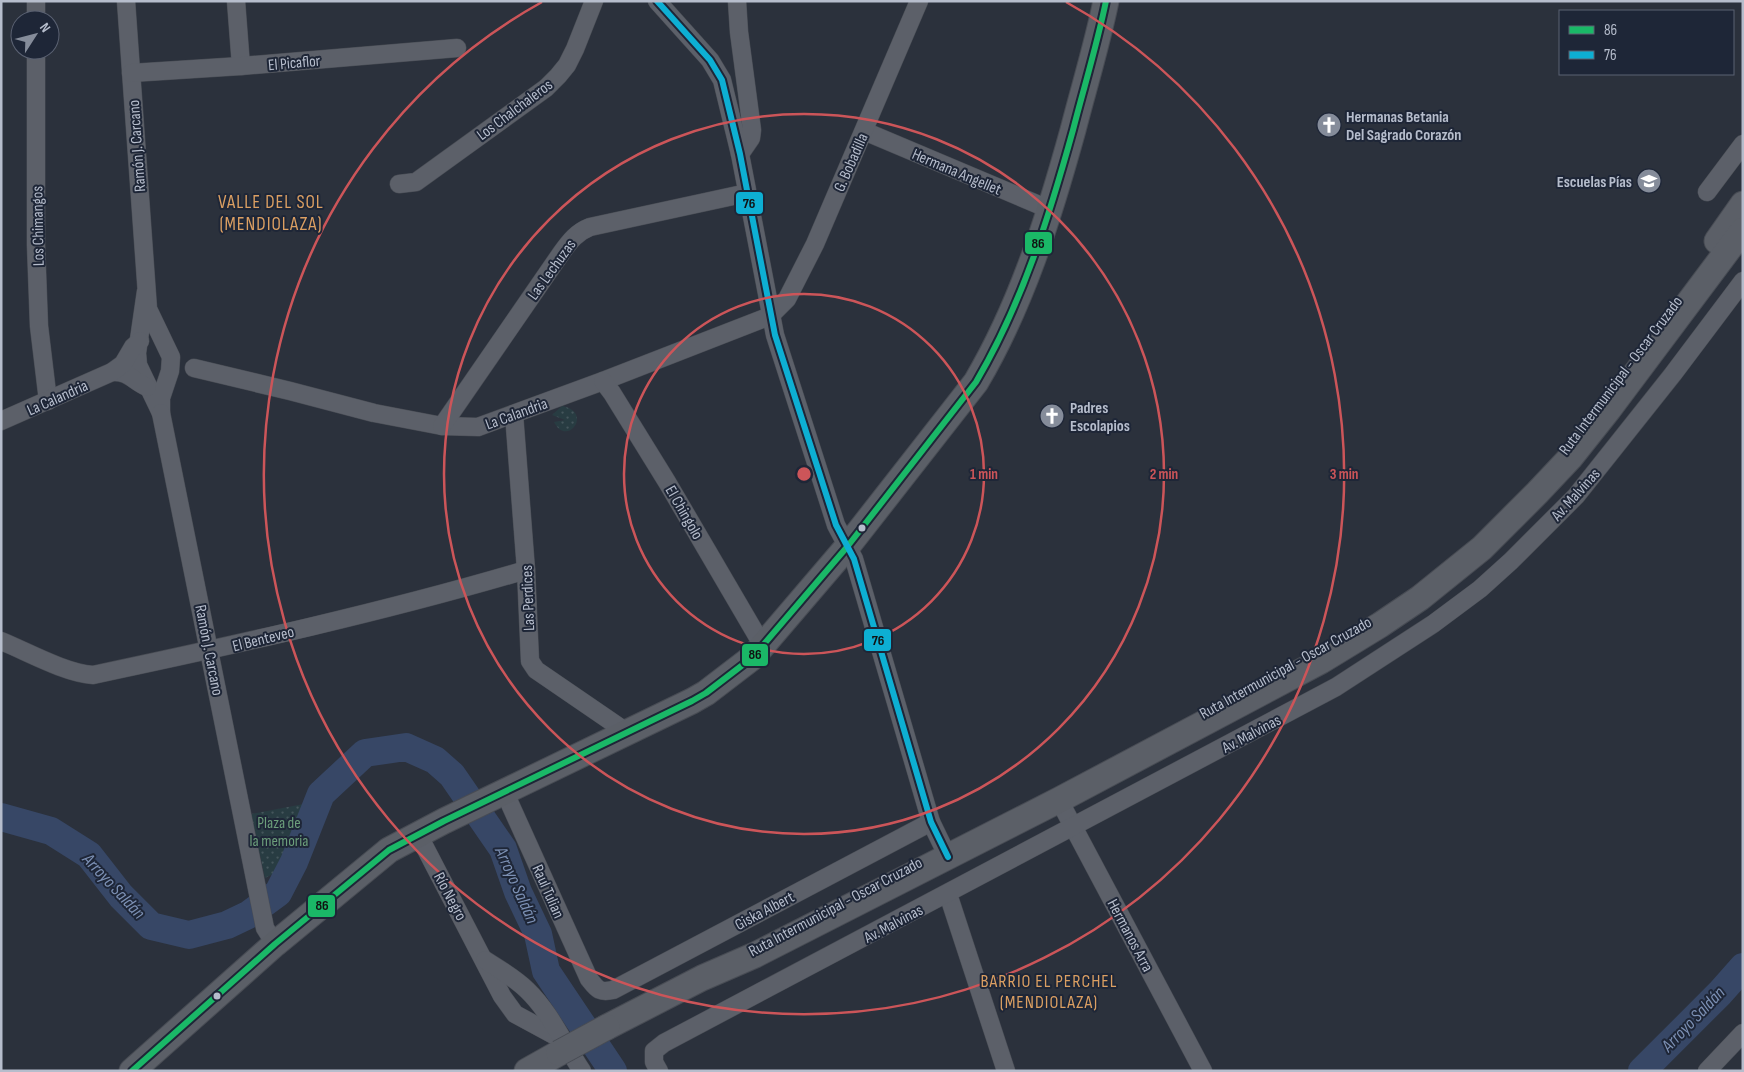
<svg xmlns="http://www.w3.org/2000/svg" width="1744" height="1072" viewBox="0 0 1744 1072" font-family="'Sofia Sans Condensed',sans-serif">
  <defs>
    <pattern id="green-dots" width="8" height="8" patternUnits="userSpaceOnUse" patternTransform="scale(1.25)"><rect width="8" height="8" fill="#283c42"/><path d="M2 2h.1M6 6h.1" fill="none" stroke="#45565c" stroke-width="1.8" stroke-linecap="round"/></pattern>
  </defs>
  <rect width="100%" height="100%" fill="#2b313c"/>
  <g fill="url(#green-dots)">
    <path d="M 562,406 C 594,412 567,448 554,422 L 565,420 L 552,415 Z"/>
    <polygon points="314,802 288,867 265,878 251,814"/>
  </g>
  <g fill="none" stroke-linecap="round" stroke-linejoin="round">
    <g stroke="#374766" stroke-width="28">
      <polyline points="1,817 51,831 89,855 121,896 151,926 189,935 227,925 248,915 278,893 294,862 321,794 365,753 406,747 435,760 452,775 503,849 518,892 538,934 546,971 613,1071"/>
      <polyline points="1642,1071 1720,993 1743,967"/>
    </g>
    <defs>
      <g id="street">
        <polyline points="36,1 36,20"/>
        <polyline points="126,1 148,309 171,357 170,371 161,398 161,413 138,365 137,353 146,291"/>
        <polyline points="236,1 241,66"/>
        <polyline points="657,1 710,60 722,80 740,154 775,335 836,525 854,559 931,822 948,857"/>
        <polyline points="737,1 739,32 752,130 751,138 740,154"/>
        <polyline points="36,50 36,245 39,326 48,401"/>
        <polyline points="131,73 241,66 457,48"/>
        <polyline points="864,131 1051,210"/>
        <polyline points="399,184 416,182 546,88 558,76 567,65 575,49 594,1"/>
        <polyline points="1707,192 1743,144"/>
        <polyline points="194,368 290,391 374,413 442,426 478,427 603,381 770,316 787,299 815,244 919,1"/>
        <path d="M 112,372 C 129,371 133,381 147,387"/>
        <polyline points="603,381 612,393 667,482 763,646"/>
        <polyline points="161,413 265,928 275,944"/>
        <polyline points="514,414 526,570 530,661 536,670 628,733"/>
        <polyline points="1,421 112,372 123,364 133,347 140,341"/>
        <path d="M 442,426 L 562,252 C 570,241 577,232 590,227 L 747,193"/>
        <path d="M 1,641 C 28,652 65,673 93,675 C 239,644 384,612 526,570"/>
        <path d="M 505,793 L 589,979 C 597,989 599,993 613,990 L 931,822"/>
        <polyline points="1059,800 1203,1071"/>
        <polyline points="418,834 502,996 515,1014 563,1040"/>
        <polyline points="948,894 1006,1071"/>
        <path d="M 485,960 C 499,969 515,978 527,990 C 550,1012 564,1044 582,1071"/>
        <polyline points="659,1071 654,1062 654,1051 664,1043 1336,687 1433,624 1480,589 1511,561 1576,496 1673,374 1743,281"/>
        <polyline points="1707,1071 1743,1033"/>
      </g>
      <g id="secondary">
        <polyline points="1717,241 1743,204"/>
        <polyline points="607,1027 702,978 755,955 1059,800 1321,661 1380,625 1420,598 1482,548 1537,493 1570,458 1609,409 1743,230"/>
        <path d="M 132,1071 L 275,944 L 389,850 L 444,821 L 692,701 L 706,693 L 753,657 L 847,547 L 976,382 C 1022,304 1049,217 1073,130 C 1084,87 1097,45 1106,1"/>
        <polyline points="527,1071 559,1053"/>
      </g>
    </defs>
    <use href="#street" stroke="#484c54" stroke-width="19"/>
    <use href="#secondary" stroke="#484c54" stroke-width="27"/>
    <use href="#street" stroke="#5c6069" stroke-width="18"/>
    <use href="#secondary" stroke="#5b5f67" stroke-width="25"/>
    <defs>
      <polyline id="secondary-bridge" points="559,1053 607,1027"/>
    </defs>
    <use href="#secondary-bridge" stroke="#484c54" stroke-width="27" stroke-linecap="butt"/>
    <use href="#secondary-bridge" stroke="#5b5f67" stroke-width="25"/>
    <defs>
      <path id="bus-1" d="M 132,1071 L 275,944 L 389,850 L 444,821 L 692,701 L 706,693 L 753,657 L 847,547 L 976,382 C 1022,304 1049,217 1073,130 C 1084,87 1097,45 1106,1"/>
      <polyline id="bus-2" points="657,1 710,60 722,80 740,154 775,335 836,525 854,559 931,822 948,857"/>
    </defs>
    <use href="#bus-1" stroke="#1e2637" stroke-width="10"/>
    <use href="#bus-2" stroke="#1e2637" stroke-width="10"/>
    <use href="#bus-1" stroke="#1ab867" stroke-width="6"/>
    <use href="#bus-2" stroke="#0dafd3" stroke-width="6"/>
  </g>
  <g fill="none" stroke="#cc5559" stroke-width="2.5">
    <circle cx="804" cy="474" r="180"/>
    <circle cx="804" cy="474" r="360"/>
    <path d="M1066 2A540 540 0 1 1 542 2"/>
  </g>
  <defs>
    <symbol id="church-disc" viewBox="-11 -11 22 22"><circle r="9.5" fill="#858c9a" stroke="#1e2637"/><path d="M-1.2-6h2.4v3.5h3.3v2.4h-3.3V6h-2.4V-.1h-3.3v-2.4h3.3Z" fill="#fff"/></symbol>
    <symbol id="school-disc" viewBox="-11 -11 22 22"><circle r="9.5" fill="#858c9a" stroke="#1e2637"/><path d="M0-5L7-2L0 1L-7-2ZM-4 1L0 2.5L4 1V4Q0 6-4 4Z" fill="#fff"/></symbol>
  </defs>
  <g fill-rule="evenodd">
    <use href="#church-disc" x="1315" y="111" width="28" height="28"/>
    <use href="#school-disc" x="1635" y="167" width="28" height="28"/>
    <use href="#church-disc" x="1038" y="402" width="28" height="28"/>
  </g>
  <g fill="#b6bdcc" stroke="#1e2637" stroke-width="2">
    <circle cx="862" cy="528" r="4.5"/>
    <circle cx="217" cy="996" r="4.5"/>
  </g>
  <g text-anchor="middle" stroke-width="4" stroke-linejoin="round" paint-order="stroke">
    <g font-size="16" fill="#b6bdcc" stroke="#1e2637">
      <text transform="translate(294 62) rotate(-5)" y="6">El Picaflor</text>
      <text transform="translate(514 109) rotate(-37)" y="6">Los Chalchaleros</text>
      <text transform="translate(136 146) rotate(-94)" y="6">Ramón J. Carcano</text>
      <text transform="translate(850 162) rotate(-66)" y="6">G. Bobadilla</text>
      <text transform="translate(957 171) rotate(23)" y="6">Hermana Angellet</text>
      <text transform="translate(37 226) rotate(-91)" y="6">Los Chimangos</text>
      <text transform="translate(551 269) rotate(-54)" y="6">Las Lechuzas</text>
      <text transform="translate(1620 375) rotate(-53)" y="6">Ruta Intermunicipal - Oscar Cruzado</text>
      <text transform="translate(57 397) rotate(-24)" y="6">La Calandria</text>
      <text transform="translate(516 413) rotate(-20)" y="6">La Calandria</text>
      <text transform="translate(1575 494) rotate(-48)" y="6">Av. Malvinas</text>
      <text transform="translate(685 512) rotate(60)" y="6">El Chingolo</text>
      <text transform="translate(527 598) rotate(-92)" y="6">Las Perdices</text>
      <text transform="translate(263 638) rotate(-14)" y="6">El Benteveo</text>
      <text transform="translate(210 650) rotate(79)" y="6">Ramón J. Carcano</text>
      <text transform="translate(1285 667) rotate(-29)" y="6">Ruta Intermunicipal - Oscar Cruzado</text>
      <text transform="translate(1251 733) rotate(-28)" y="6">Av. Malvinas</text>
      <text transform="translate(549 891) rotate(66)" y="6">Raul Tulian</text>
      <text transform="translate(451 896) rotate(62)" y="6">Río Negro</text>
      <text transform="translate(835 906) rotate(-28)" y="6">Ruta Intermunicipal - Oscar Cruzado</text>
      <text transform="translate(764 910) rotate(-28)" y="6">Giska Albert</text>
      <text transform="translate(893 923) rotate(-28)" y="6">Av. Malvinas</text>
      <text transform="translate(1131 935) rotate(62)" y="6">Hermanos Arra</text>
    </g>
    <g font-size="16" font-weight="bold" fill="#b6bdcc" stroke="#1e2637" text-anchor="start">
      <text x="1346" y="122">Hermanas Betania<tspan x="1346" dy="18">Del Sagrado Corazón</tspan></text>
      <text x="1632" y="187" text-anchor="end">Escuelas Pías</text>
      <text x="1070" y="413">Padres<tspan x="1070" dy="18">Escolapios</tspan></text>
    </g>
    <g font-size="16" fill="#6c9e7b" stroke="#1e2637">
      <text x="279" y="828">Plaza de<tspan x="279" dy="18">la memoria</tspan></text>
    </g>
    <g font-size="18" font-style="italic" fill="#7c90b4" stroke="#1e2637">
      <text transform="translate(517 885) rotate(66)" y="6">Arroyo Saldán</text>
      <text transform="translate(114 886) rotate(47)" y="6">Arroyo Saldán</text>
      <text transform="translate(1693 1019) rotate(-46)" y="6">Arroyo Saldán</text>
    </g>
    <g font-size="18" letter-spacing="1" fill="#db9f62" stroke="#1e2637">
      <text x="1049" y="987">BARRIO EL PERCHEL<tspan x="1049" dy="21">(MENDIOLAZA)</tspan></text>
    </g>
    <g font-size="19" letter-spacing="1" fill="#db9f62" stroke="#1e2637">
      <text x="271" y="208">VALLE DEL SOL<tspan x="271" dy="22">(MENDIOLAZA)</tspan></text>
    </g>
  </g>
  <circle cx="804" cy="474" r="8" fill="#cc5559" stroke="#1e2637" stroke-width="2.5"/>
  <g font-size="15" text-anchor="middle" font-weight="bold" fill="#cc5559" stroke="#1e2637" stroke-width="4" stroke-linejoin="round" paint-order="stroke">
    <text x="984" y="479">1 min</text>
    <text x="1164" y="479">2 min</text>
    <text x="1344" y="479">3 min</text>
  </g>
  <g stroke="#1e2637" stroke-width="2">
    <rect x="735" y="191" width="29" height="24" rx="5" fill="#0dafd3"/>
    <rect x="1024" y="231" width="29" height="24" rx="5" fill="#1ab867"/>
    <rect x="863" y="628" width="29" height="24" rx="5" fill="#0dafd3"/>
    <rect x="741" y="643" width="28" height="24" rx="5" fill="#1ab867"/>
    <rect x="307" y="894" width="29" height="24" rx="5" fill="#1ab867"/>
  </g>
  <g font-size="14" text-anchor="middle" font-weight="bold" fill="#111">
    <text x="749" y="208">76</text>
    <text x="1038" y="248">86</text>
    <text x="878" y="645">76</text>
    <text x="755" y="659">86</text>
    <text x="322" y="910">86</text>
  </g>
  <rect width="1744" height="1072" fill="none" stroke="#b6bdcc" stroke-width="5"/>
  <rect x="1559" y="10" width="175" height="65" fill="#1e2637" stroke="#5b6273"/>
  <rect x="1569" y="26" width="25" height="8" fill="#1ab867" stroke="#5b6273"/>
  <text x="1604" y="35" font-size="15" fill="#b6bdcc">86</text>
  <rect x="1569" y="51" width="25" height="8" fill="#0dafd3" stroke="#5b6273"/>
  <text x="1604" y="60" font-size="15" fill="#b6bdcc">76</text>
  <g transform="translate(35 35) rotate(54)"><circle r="24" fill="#1e2637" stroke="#5b6273"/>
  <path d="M0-4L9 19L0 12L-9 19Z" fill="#858c9a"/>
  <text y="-8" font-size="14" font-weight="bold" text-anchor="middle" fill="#b6bdcc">N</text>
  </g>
</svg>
